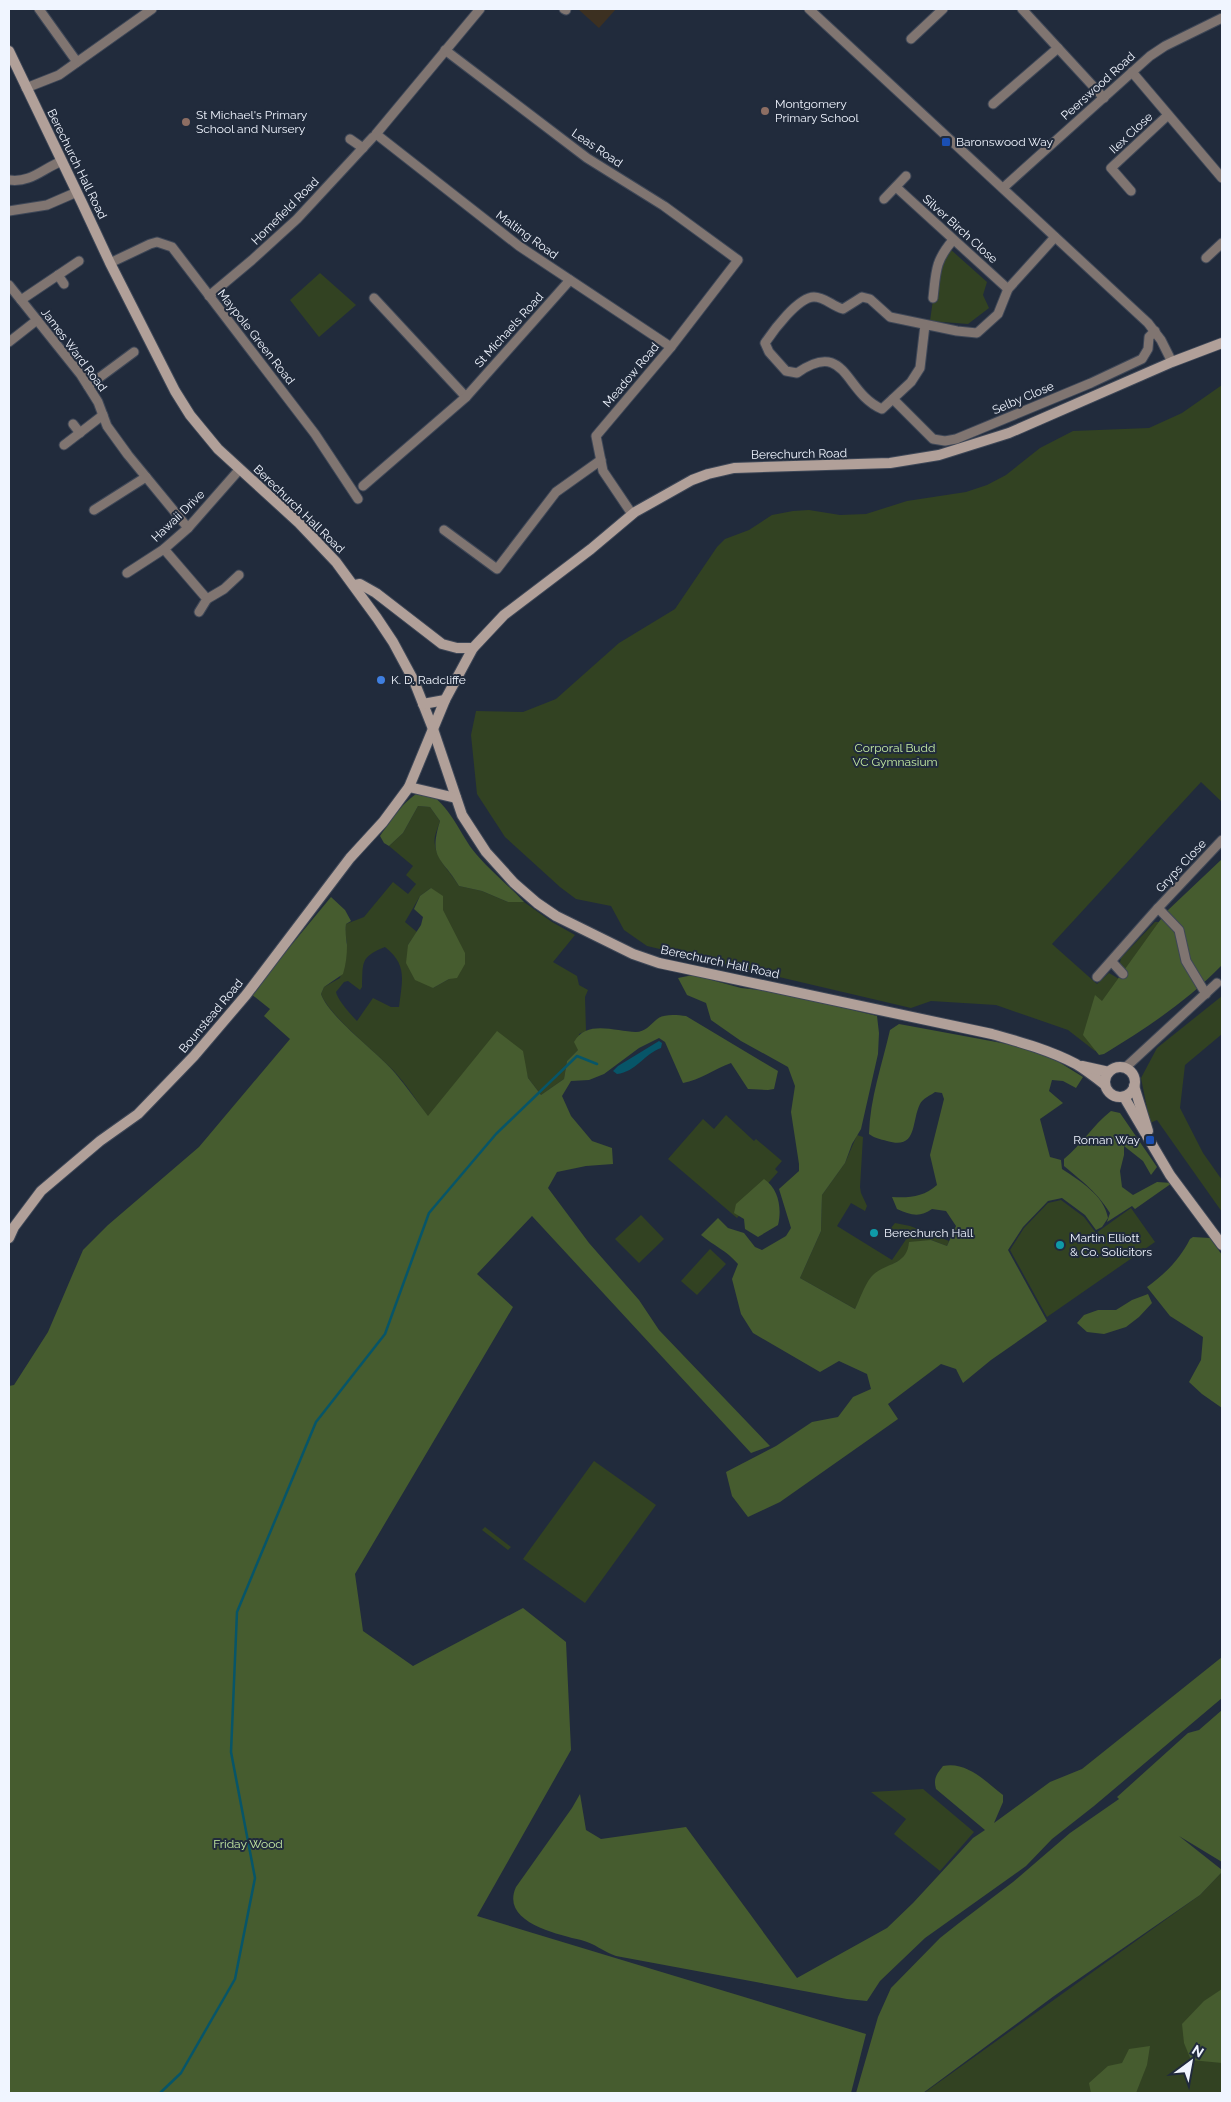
<svg xmlns="http://www.w3.org/2000/svg" width="1231" height="2102" viewBox="0 0 1231 2102" font-family="Raleway,sans-serif">
  <rect width="100%" height="100%" fill="#212b3c"/>
  <polygon fill="#3c3021" points="578,9 616,9 599,28"/>
  <g fill="#324222" fill-rule="evenodd">
    <polygon points="950,249 987,282 983,295 989,308 968,324 930,321 938,264"/>
    <polygon points="320,273 356,305 319,337 290,300"/>
    <polygon points="1222,385 1222,802 1201,782 1052,944 1097,984 1109,973 1121,980 1119,967 1121,958 1155,922 1161,922 1108,1012 1095,1051 1068,1030 996,1005 931,1001 911,1008 647,946 624,930 611,906 576,899 560,887 505,837 477,794 471,735 476,711 523,712 556,699 619,643 675,609 717,547 725,539 749,530 772,515 793,511 809,510 840,515 866,514 907,501 966,492 987,485 1006,475 1040,448 1073,431 1149,428 1182,413"/>
    <path d="M 418,806 L 430,807 L 440,821 C 438,828 433,837 435,845 C 437,861 451,872 459,886 L 482,891 L 508,902 L 524,902 L 552,922 L 575,935 L 553,962 L 577,976 L 579,985 L 588,990 L 585,997 L 586,1031 L 579,1034 L 578,1050 L 567,1061 L 564,1079 L 541,1095 L 528,1078 L 525,1066 L 497,1032 L 428,1117 C 417,1101 406,1084 393,1070 C 376,1053 328,1014 321,994 L 324,987 L 340,978 L 347,943 L 345,933 L 346,924 L 364,917 L 393,882 L 408,894 L 416,884 L 406,875 L 413,866 L 389,846 L 403,833 ZM 431,888 L 449,979 L 433,988 L 408,945 L 417,932 L 405,922 L 420,896 ZM 385,947 C 408,965 402,981 399,1007 L 391,1007 L 373,998 L 357,1021 C 351,1015 337,999 336,992 L 344,982 L 348,981 L 360,990 L 362,987 C 363,962 360,957 385,947 Z"/>
    <polygon points="1222,996 1222,1034 1185,1065 1180,1108 1203,1153 1222,1180 1222,1212 1157,1120 1150,1123 1141,1078 1157,1048"/>
    <polygon points="726,1115 754,1141 756,1139 782,1161 775,1169 778,1172 737,1218 668,1159 703,1119 714,1129"/>
    <polygon points="857,1135 863,1137 860,1187 861,1193 867,1206 865,1211 851,1203 837,1226 892,1260 907,1238 891,1228 895,1223 910,1226 949,1241 947,1246 931,1240 908,1251 902,1259 871,1277 855,1309 800,1278 821,1231 822,1195 845,1163"/>
    <polygon points="1061,1200 1084,1217 1096,1233 1131,1208 1155,1242 1047,1317 1010,1250 1024,1228 1048,1203"/>
    <polygon points="641,1215 664,1239 639,1263 615,1239"/>
    <polygon points="710,1249 726,1264 697,1295 681,1281"/>
    <polygon points="594,1461 656,1505 585,1603 523,1559"/>
    <polygon points="485,1527 511,1547 508,1550 482,1530"/>
    <polygon points="923,1789 974,1832 940,1871 894,1834 906,1819 871,1792"/>
    <polygon points="1222,1872 1222,2093 924,2093 1200,1895"/>
  </g>
  <g fill="#465c2f">
    <path d="M 422,791 C 445,797 459,831 472,849 C 487,868 507,884 524,902 L 508,902 L 482,891 L 459,886 C 442,857 428,860 440,821 L 430,807 L 418,806 L 403,833 L 389,846 L 384,843 L 380,836 C 391,821 405,798 422,791 Z"/>
    <path d="M 1222,859 L 1222,965 C 1186,1002 1148,1027 1104,1054 L 1099,1055 L 1083,1035 L 1095,995 L 1102,1001 L 1166,912 Z"/>
    <polygon points="431,888 443,896 443,910 465,953 465,964 457,978 449,979 433,988 415,980 406,963 408,945 421,925 423,917 414,909 420,896"/>
    <path d="M 331,897 L 345,910 L 351,921 L 346,924 C 345,931 346,937 347,945 C 347,955 346,964 343,974 L 324,987 L 321,994 C 329,1017 377,1052 395,1073 C 407,1087 417,1102 428,1116 L 497,1031 L 523,1051 L 528,1078 L 541,1095 L 564,1079 L 567,1061 L 578,1050 L 574,1042 C 587,1019 616,1032 636,1032 C 645,1032 650,1025 656,1020 C 663,1013 677,1015 686,1016 L 778,1071 L 774,1089 L 768,1090 L 748,1089 L 731,1063 C 714,1069 700,1080 683,1083 L 665,1042 L 659,1038 L 639,1048 L 604,1074 L 589,1080 L 571,1081 L 562,1096 L 571,1116 L 592,1141 L 612,1148 L 613,1164 L 586,1166 L 557,1172 L 548,1188 L 589,1243 L 639,1300 L 659,1330 L 770,1446 L 751,1453 L 532,1216 L 477,1274 L 513,1307 L 355,1574 L 363,1631 L 413,1666 L 523,1608 L 566,1642 L 571,1750 L 477,1916 L 866,2034 L 851,2093 L 9,2093 L 9,1386 L 14,1385 L 48,1332 L 83,1250 L 108,1225 L 199,1147 L 290,1039 L 264,1016 L 270,1009 L 251,994 Z"/>
    <path d="M 693,975 L 741,988 L 779,992 L 877,1016 L 879,1033 L 878,1054 L 861,1129 L 852,1144 L 845,1163 L 822,1195 L 821,1231 L 800,1278 L 855,1309 C 860,1299 864,1286 871,1277 C 884,1262 907,1267 909,1242 L 931,1240 L 947,1246 L 956,1226 L 946,1211 L 932,1209 C 920,1218 910,1215 897,1209 L 892,1197 C 909,1198 924,1197 937,1185 L 930,1155 L 944,1099 L 942,1093 L 935,1092 C 931,1095 922,1099 920,1104 C 911,1122 918,1150 887,1141 C 880,1139 874,1138 869,1134 C 870,1098 882,1065 890,1030 L 899,1024 L 1018,1046 L 1054,1059 L 1083,1077 L 1076,1088 L 1063,1081 L 1052,1080 L 1049,1091 L 1063,1103 L 1040,1119 L 1050,1157 L 1061,1160 L 1062,1169 C 1080,1181 1104,1195 1108,1218 L 1102,1227 L 1096,1230 L 1085,1215 L 1062,1198 L 1048,1201 L 1023,1227 L 1008,1250 L 1047,1321 L 991,1360 L 963,1383 L 956,1369 L 941,1364 L 888,1404 L 898,1419 L 780,1502 L 748,1517 L 732,1496 L 726,1472 L 776,1446 L 812,1422 L 838,1417 L 853,1397 L 871,1389 L 867,1374 L 839,1361 L 820,1372 L 753,1333 L 741,1314 L 732,1279 L 738,1264 C 726,1250 714,1246 701,1235 L 718,1218 L 728,1228 L 744,1233 L 755,1247 L 762,1250 L 786,1236 L 791,1228 L 779,1189 L 799,1171 L 799,1164 L 791,1112 L 795,1086 L 788,1067 L 741,1041 L 711,1020 L 706,1003 L 687,995 L 678,978 Z"/>
    <path d="M 1111,1111 L 1120,1113 L 1157,1167 L 1151,1175 L 1143,1161 L 1124,1146 L 1124,1155 L 1120,1171 L 1122,1187 L 1133,1195 L 1157,1182 L 1172,1183 L 1135,1209 L 1132,1206 L 1107,1222 L 1110,1213 C 1096,1191 1084,1183 1064,1166 L 1064,1159 C 1082,1144 1093,1125 1111,1111 Z"/>
    <path d="M 764,1179 C 779,1189 782,1209 778,1225 L 758,1237 L 745,1229 L 744,1219 L 734,1213 L 736,1204 Z"/>
    <path d="M 1193,1237 L 1210,1238 L 1222,1255 L 1222,1408 L 1202,1394 L 1189,1382 L 1201,1360 L 1203,1337 L 1170,1316 L 1147,1287 C 1165,1274 1180,1259 1190,1239 Z"/>
    <polygon points="1148,1294 1152,1303 1139,1317 1126,1327 1104,1334 1087,1332 1077,1323 1084,1315 1098,1310 1116,1310 1132,1300"/>
    <path d="M 1222,1657 L 1222,1698 L 1094,1806 L 1052,1839 L 1026,1866 L 925,1938 L 880,1981 L 867,2001 L 847,1999 L 616,1956 C 604,1952 594,1943 581,1940 C 557,1934 500,1922 516,1887 L 572,1808 L 580,1794 L 586,1830 L 601,1839 L 686,1827 L 797,1978 L 887,1928 L 913,1903 L 973,1838 L 985,1830 L 936,1789 C 933,1778 937,1774 943,1766 C 967,1761 986,1782 1003,1795 L 1003,1802 L 994,1823 L 1050,1782 L 1082,1769 Z"/>
    <polygon points="1222,1710 1222,1862 1179,1836 1222,1870 1222,1872 1200,1895 1054,1996 923,2093 856,2093 878,2017 891,1988 940,1938 959,1923 1013,1882 1070,1833 1119,1799 1117,1797 1188,1733 1199,1730"/>
    <polygon points="1222,1989 1222,2063 1191,2060 1184,2043 1182,2024 1204,2001"/>
    <polygon points="1150,2046 1147,2065 1136,2093 1091,2093 1089,2083 1108,2066 1122,2063 1129,2049"/>
  </g>
  <path fill="#075568" d="M 659,1041 L 662,1043 L 661,1048 C 644,1054 636,1072 617,1074 L 613,1071 L 618,1066 Z"/>
  <g fill="none" stroke-linecap="round" stroke-linejoin="round">
    <polyline stroke="#075568" stroke-width="2.5" points="160,2093 181,2073 235,1979 255,1878 231,1752 237,1612 316,1422 385,1334 429,1213 496,1134 577,1056 597,1064"/>
    <defs>
      <g id="street">
        <polyline points="39,9 77,62"/>
        <polyline points="480,9 376,134 519,246 671,347"/>
        <polyline points="564,9 566,10"/>
        <polyline points="809,9 1148,323 1161,340 1172,362"/>
        <polyline points="1022,9 1104,98"/>
        <polyline points="911,39 943,9"/>
        <polyline points="445,50 587,158 664,206 738,260 671,347 596,436 603,471 632,514"/>
        <polyline points="1132,72 1222,178"/>
        <polyline points="26,88 59,75 152,9"/>
        <polyline points="993,104 1058,48"/>
        <polyline points="350,139 363,148"/>
        <path d="M 9,180 C 31,183 42,169 62,161"/>
        <polyline points="896,187 1008,289"/>
        <polyline points="1003,188 1150,56 1165,46 1222,18"/>
        <polyline points="1131,191 1111,168 1168,115"/>
        <polyline points="884,199 906,176"/>
        <polyline points="9,211 47,205 77,192"/>
        <polyline points="1206,258 1222,243"/>
        <polyline points="110,263 150,244 157,242 172,247 315,434 358,499"/>
        <polyline points="58,275 64,284"/>
        <polyline points="9,285 81,375 98,402 107,426 128,455 188,528"/>
        <polyline points="209,296 252,260 297,219 373,137"/>
        <polyline points="374,298 466,397"/>
        <path d="M 933,298 C 936,271 935,261 953,240"/>
        <polyline points="21,300 79,261"/>
        <path d="M 925,325 L 920,368 L 911,382 L 882,409 C 844,393 847,338 797,373 L 786,371 L 769,352 L 765,343 C 773,331 798,297 814,297 C 825,297 832,306 843,309 L 862,297 L 870,299 L 890,317 L 957,331 L 977,333 L 998,314 L 1008,289 L 1055,237"/>
        <polyline points="9,342 37,320"/>
        <polyline points="88,386 134,352"/>
        <polyline points="893,399 933,439 945,441 956,439 1091,383 1142,359 1148,349 1149,337 1155,331"/>
        <polyline points="73,424 80,433"/>
        <polyline points="64,445 103,415"/>
        <polyline points="363,486 466,397 570,280"/>
        <polyline points="94,510 146,477"/>
        <polyline points="444,530 497,569 556,492 601,460"/>
        <polyline points="164,549 207,599 199,612"/>
        <polyline points="127,573 164,549 188,528 239,470"/>
        <polyline points="207,599 224,589 239,575"/>
        <polyline points="1112,962 1123,974"/>
        <polyline points="1097,977 1158,908"/>
        <polyline points="1206,994 1186,961 1179,930 1158,908 1222,840"/>
        <polyline points="1126,1067 1217,983"/>
      </g>
      <g id="secondary">
        <path d="M 9,51 L 82,203 L 110,263 L 175,391 L 190,415 L 218,449 L 299,523 L 336,562 L 377,618 L 393,642 L 414,681 L 433,729 L 462,815 L 486,852 L 514,883 L 537,903 L 556,916 L 633,954 L 659,963 L 992,1034 C 1020,1042 1049,1050 1076,1064 C 1086,1070 1095,1077 1104,1084"/>
        <polyline points="355,585 360,584 376,593 442,644 457,648 473,648"/>
        <polyline points="423,704 445,700"/>
        <polyline points="409,787 456,798"/>
        <polyline points="1082,1066 1109,1072"/>
        <circle cx="1120" cy="1082" r="15"/>
        <polyline points="1134,1086 1148,1131"/>
        <polyline points="1124,1097 1170,1175 1222,1245"/>
        <polyline points="9,1238 14,1227 41,1191 100,1141 138,1114 194,1056 246,995 350,858 383,822 409,787 445,700 473,648 504,615 591,549 635,512 692,480 708,474 734,468 890,463 939,455 1009,433 1172,362 1222,343"/>
      </g>
    </defs>
    <use href="#street" stroke="#3e4757" stroke-width="11"/>
    <use href="#secondary" stroke="#3e4757" stroke-width="12"/>
    <use href="#street" stroke="#807571" stroke-width="9"/>
    <use href="#secondary" stroke="#b1a099" stroke-width="10"/>
  </g>
  <g fill="#8d6e63" stroke="#212b3c" stroke-width="2">
    <circle cx="765" cy="111" r="5"/>
    <circle cx="186" cy="122" r="5"/>
  </g>
  <g fill="#1a4fb4" stroke="#212b3c" stroke-width="2">
    <rect x="941" y="137" width="10" height="10" rx="2.5"/>
    <rect x="1145" y="1135" width="10" height="10" rx="2.5"/>
  </g>
  <circle fill="#3f7fe0" stroke="#212b3c" stroke-width="2" cx="381" cy="680" r="5"/>
  <g fill="#0f9aa8" stroke="#212b3c" stroke-width="2">
    <circle cx="874" cy="1233" r="5"/>
    <circle cx="1060" cy="1245" r="5"/>
  </g>
  <g text-anchor="middle" stroke-width="4" stroke-linejoin="round" paint-order="stroke">
    <g font-size="12" fill="#f0f5ff" stroke="#212b3c">
      <text transform="translate(1098 86) rotate(-42)" y="4">Peerswood Road</text>
      <text transform="translate(1131 133) rotate(-43)" y="4">Ilex Close</text>
      <text transform="translate(597 148) rotate(34)" y="4">Leas Road</text>
      <text transform="translate(77 164) rotate(64)" y="4">Berechurch Hall Road</text>
      <text transform="translate(285 211) rotate(-45)" y="4">Homefield Road</text>
      <text transform="translate(960 229) rotate(42)" y="4">Silver Birch Close</text>
      <text transform="translate(527 235) rotate(36)" y="4">Malting Road</text>
      <text transform="translate(509 330) rotate(-48)" y="4">St Michaels Road</text>
      <text transform="translate(256 337) rotate(52)" y="4">Maypole Green Road</text>
      <text transform="translate(74 350) rotate(53)" y="4">James Ward Road</text>
      <text transform="translate(631 375) rotate(-50)" y="4">Meadow Road</text>
      <text transform="translate(1023 398) rotate(-23)" y="4">Selby Close</text>
      <text transform="translate(799 454) rotate(-1)" y="4">Berechurch Road</text>
      <text transform="translate(299 509) rotate(44)" y="4">Berechurch Hall Road</text>
      <text transform="translate(178 516) rotate(-44)" y="4">Hawaii Drive</text>
      <text transform="translate(1181 866) rotate(-47)" y="4">Gryps Close</text>
      <text transform="translate(720 962) rotate(12)" y="4">Berechurch Hall Road</text>
      <text transform="translate(211 1016) rotate(-50)" y="4">Bounstead Road</text>
    </g>
    <g font-size="12" fill="#f0f5ff" stroke="#212b3c" text-anchor="start">
      <text x="775" y="108">Montgomery<tspan x="775" dy="14">Primary School</tspan></text>
      <text x="196" y="119">St Michael's Primary<tspan x="196" dy="14">School and Nursery</tspan></text>
      <text x="956" y="146">Baronswood Way</text>
      <text x="391" y="684">K. D. Radcliffe</text>
      <text x="1140" y="1144" text-anchor="end">Roman Way</text>
      <text x="884" y="1237">Berechurch Hall</text>
      <text x="1070" y="1242">Martin Elliott<tspan x="1070" dy="14">&amp; Co. Solicitors</tspan></text>
    </g>
    <g font-size="12" fill="#c6eca3" stroke="#212b3c">
      <text x="895" y="752">Corporal Budd<tspan x="895" dy="14">VC Gymnasium</tspan></text>
      <text x="248" y="1848">Friday Wood</text>
    </g>
  </g>
  <rect width="1231" height="2102" fill="none" stroke="#f0f5ff" stroke-width="20"/>
  <g transform="translate(1191 2062) rotate(32)" stroke="#212b3c" stroke-width="4" paint-order="stroke">
  <path d="M0-4L9 19L0 12L-9 19Z" fill="#f0f5ff"/>
  <text y="-8" font-size="14" font-weight="bold" text-anchor="middle" fill="#f0f5ff">N</text>
  </g>
</svg>
